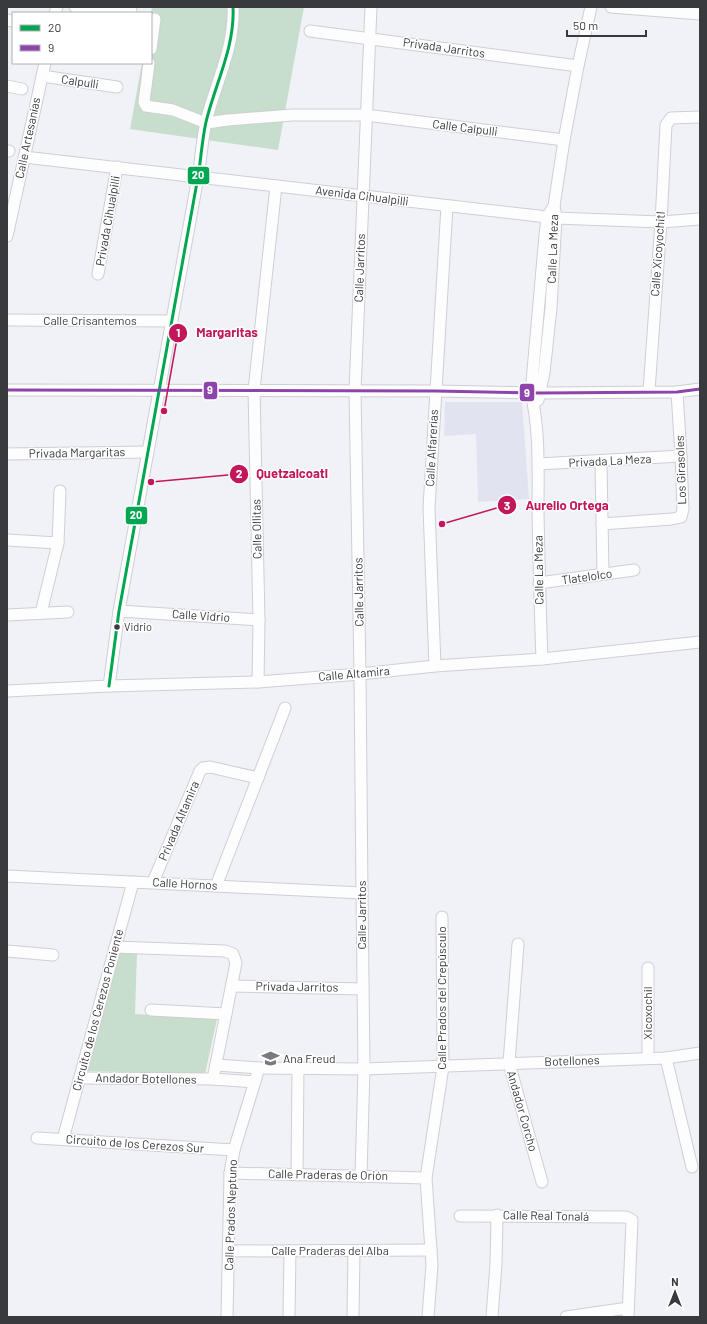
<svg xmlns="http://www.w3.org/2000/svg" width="707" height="1324" viewBox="0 0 707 1324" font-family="Barlow,sans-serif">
  <rect width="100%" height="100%" fill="#f1f2f8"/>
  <polygon fill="#e1e4f0" points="445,402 522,402 529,499 478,502 476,434 444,436"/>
  <g fill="#c6decb">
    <polygon points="152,7 304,7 278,150 130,129 142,63 151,63 151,13"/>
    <polygon points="137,952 135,1014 217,1019 205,1074 88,1071 119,953"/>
  </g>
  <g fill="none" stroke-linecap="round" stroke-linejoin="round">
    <defs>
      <g id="minor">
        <polyline points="75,7 131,11"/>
        <polyline points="611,7 700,14"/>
        <polyline points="55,13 57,7"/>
        <polyline points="7,20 13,21"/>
        <polyline points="310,31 578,66"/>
        <polyline points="151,49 155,19"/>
        <polyline points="149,63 144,102 146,106 173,110 206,123 228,120 292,115 366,115 564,140"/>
        <polyline points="42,76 117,87"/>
        <polyline points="7,86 22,89"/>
        <polyline points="7,151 9,151"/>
        <polyline points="24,157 556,218 661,222 700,219"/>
        <polyline points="7,236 45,63"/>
        <polyline points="98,274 117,167"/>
        <polyline points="7,320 172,321"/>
        <polyline points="7,390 436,391 540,393 677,392 700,389"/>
        <polyline points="649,391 661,222 666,125 671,118 700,117"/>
        <polyline points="538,400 544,373 551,308 556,218 554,206 564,140 578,66 591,7"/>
        <polyline points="7,454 148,452"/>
        <polyline points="601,462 603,574"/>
        <polyline points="538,464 681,456"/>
        <polyline points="602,524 672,519 681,517 683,509 681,456 677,392"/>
        <polyline points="7,540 58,543"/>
        <polyline points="539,583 634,570"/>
        <polyline points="119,611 259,620"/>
        <polyline points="41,613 58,543 60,491"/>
        <polyline points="7,615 68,612"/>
        <path d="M 542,659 C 540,610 539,561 538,512 C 538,473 540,431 531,393 L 545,235 L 547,217 L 554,206"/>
        <polyline points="435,666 429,508 447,206"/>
        <polyline points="258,682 259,620 254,390 276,186"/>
        <path d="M 109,686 L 119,611 L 198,177 C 201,159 202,140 206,122 C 215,84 235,48 233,7"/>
        <polyline points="7,691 109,686 258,682 360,674 435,666 542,659 700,642"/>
        <polyline points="7,876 362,893"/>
        <polyline points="153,882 200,771 203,768 210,767 258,778"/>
        <polyline points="216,886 285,708"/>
        <polyline points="518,944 509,1063 542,1182"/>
        <polyline points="115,947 225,951 233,954 236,963 213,1079"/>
        <polyline points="7,951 53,955"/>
        <polyline points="648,968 648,1058"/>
        <polyline points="232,986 363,989"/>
        <polyline points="151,1010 226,1014"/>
        <polyline points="666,1058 692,1167"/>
        <polyline points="216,1065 259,1068 364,1069 666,1058 700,1053"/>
        <polyline points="80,1078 213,1079 255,1082"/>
        <polyline points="37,1138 234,1150"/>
        <polyline points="63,1139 133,882"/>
        <polyline points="230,1173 426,1178"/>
        <polyline points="297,1175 298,1068"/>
        <polyline points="361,1176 364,1069 362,893 360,674 355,391 371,7"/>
        <polyline points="460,1216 626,1217 632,1220 628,1317"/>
        <polyline points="229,1251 431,1250"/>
        <polyline points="227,1317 230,1173 234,1150 259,1068"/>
        <polyline points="289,1317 290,1251"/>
        <polyline points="353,1317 354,1251"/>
        <polyline points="428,1317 432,1265 426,1178 443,1067 442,917"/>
        <polyline points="492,1317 496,1264 497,1215"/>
        <polyline points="566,1317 628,1308"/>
      </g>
    </defs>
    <use href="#minor" stroke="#cecfd3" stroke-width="13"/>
    <use href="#minor" stroke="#fdfdfe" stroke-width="11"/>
    <defs>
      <path id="bus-1" d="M 109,686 L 119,611 L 198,177 C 201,159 202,140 206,122 C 215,84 235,48 233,7"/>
      <polyline id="bus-2" points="7,390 436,391 540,393 677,392 700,389"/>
    </defs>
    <use href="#bus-1" stroke="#fff" stroke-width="6"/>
    <use href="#bus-2" stroke="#fff" stroke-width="6"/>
    <use href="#bus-1" stroke="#00a651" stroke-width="3"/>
    <use href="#bus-2" stroke="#8e44ad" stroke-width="3"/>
  </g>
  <defs>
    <symbol id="school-bare" viewBox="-9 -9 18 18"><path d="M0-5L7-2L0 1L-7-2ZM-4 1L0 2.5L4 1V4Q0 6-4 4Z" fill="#797a7f" stroke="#fff" stroke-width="2.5" paint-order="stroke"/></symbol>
  </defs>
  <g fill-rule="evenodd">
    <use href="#school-bare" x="258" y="1046" width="25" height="25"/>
  </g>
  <circle fill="#393a3e" stroke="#fff" stroke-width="1.5" cx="117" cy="627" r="3.5"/>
  <g text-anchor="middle" stroke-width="3" stroke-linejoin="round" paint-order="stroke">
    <g font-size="11" fill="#393a3e" stroke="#fff" text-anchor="start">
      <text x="124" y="631">Vidrio</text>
    </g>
    <g font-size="12" fill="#393a3e" stroke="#fff">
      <text transform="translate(444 48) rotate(8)" y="4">Privada Jarritos</text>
      <text transform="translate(80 82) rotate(8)" y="4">Calpulli</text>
      <text transform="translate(465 128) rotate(7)" y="4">Calle Calpulli</text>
      <text transform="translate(28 138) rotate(-78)" y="4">Calle Artesanías</text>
      <text transform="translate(362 196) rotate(7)" y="4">Avenida Cihualpilli</text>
      <text transform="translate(108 221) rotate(-80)" y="4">Privada Cihualpilli</text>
      <text transform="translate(553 249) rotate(-88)" y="4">Calle La Meza</text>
      <text transform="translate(658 254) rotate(-86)" y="4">Calle Xicoyochitl</text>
      <text transform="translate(360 268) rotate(-88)" y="4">Calle Jarritos</text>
      <text x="90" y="325">Calle Crisantemos</text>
      <text transform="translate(432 448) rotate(-87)" y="4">Calle Alfarerías</text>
      <text transform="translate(77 453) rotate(-1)" y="4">Privada Margaritas</text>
      <text transform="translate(610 461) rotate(-3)" y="4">Privada La Meza</text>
      <text transform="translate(681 470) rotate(-92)" y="4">Los Girasoles</text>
      <text transform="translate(257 529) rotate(-91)" y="4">Calle Ollitas</text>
      <text transform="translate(539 570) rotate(-91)" y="4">Calle La Meza</text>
      <text transform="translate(587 577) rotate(-8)" y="4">Tlatelolco</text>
      <text transform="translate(359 592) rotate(-91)" y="4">Calle Jarritos</text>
      <text transform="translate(201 616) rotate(4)" y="4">Calle Vidrio</text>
      <text transform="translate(354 674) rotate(-5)" y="4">Calle Altamira</text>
      <text transform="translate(179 821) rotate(-67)" y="4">Privada Altamira</text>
      <text transform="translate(185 884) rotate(3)" y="4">Calle Hornos</text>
      <text transform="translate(362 915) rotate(-90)" y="4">Calle Jarritos</text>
      <text transform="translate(297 987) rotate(1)" y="4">Privada Jarritos</text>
      <text transform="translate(442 998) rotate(-90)" y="4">Calle Prados del Crepúsculo</text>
      <text transform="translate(98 1010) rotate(-75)" y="4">Circuito de los Cerezos Poniente</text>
      <text transform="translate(648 1013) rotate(-90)" y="4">Xicoxochil</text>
      <text transform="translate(572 1061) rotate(-2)" y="4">Botellones</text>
      <text transform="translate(146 1079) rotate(1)" y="4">Andador Botellones</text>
      <text transform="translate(522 1111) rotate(74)" y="4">Andador Corcho</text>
      <text transform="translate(135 1144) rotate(4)" y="4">Circuito de los Cerezos Sur</text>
      <text transform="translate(328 1175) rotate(1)" y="4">Calle Praderas de Orión</text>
      <text transform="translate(231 1215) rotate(-88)" y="4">Calle Prados Neptuno</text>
      <text transform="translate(546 1216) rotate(1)" y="4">Calle Real Tonalá</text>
      <text x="330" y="1255">Calle Praderas del Alba</text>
    </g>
    <g font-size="12" fill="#393a3e" stroke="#fff" text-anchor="start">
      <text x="283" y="1063">Ana Freud</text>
    </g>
  </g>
  <path fill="none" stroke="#c2185b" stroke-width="1.5" d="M164 411L178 333M151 482L239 474M442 524L507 505"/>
  <g fill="#c2185b" stroke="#fff" stroke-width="1.5">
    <circle cx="164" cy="411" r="4"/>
    <circle cx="151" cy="482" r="4"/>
    <circle cx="442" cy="524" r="4"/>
    <circle cx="178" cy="333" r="10"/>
    <circle cx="239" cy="474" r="10"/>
    <circle cx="507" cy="505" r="10"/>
  </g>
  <g font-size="12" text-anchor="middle" font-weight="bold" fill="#fff">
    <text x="178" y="337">1</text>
    <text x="239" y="478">2</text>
    <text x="507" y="510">3</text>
  </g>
  <g font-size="13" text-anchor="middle" font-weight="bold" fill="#c2185b" stroke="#fff" stroke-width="3" stroke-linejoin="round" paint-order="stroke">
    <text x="227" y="337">Margaritas</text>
    <text x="292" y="478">Quetzalcoatl</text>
    <text x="567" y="510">Aurelio Ortega</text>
  </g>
  <g stroke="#fff" stroke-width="1.5">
    <rect x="187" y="166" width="23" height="19" rx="4" fill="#00a651"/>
    <rect x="203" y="381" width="15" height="19" rx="4" fill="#8e44ad"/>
    <rect x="519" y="383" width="16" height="19" rx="4" fill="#8e44ad"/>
    <rect x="125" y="506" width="23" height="19" rx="4" fill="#00a651"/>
  </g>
  <g font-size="11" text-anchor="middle" font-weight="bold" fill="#fff">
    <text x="198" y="179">20</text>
    <text x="210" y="394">9</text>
    <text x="527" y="397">9</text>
    <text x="136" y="519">20</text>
  </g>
  <rect width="707" height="1324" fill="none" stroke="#393a3e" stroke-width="16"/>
  <rect x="12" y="12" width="140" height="52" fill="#ffffff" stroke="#b0b0b2"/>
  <rect x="20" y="25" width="20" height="6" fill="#00a651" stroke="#b0b0b2"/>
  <text x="48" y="32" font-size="12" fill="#393a3e">20</text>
  <rect x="20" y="45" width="20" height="6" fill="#8e44ad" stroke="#b0b0b2"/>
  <text x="48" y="52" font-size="12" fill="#393a3e">9</text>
  <g transform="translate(675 1292)" stroke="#ffffff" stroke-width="3" paint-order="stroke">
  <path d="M0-3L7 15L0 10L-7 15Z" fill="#393a3e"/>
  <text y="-6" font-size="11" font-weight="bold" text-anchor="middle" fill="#393a3e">N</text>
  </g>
  <path d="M567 30v6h79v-6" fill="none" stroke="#393a3e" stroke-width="2"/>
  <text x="573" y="30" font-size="12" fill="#393a3e" stroke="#ffffff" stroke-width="3" paint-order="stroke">50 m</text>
</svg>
